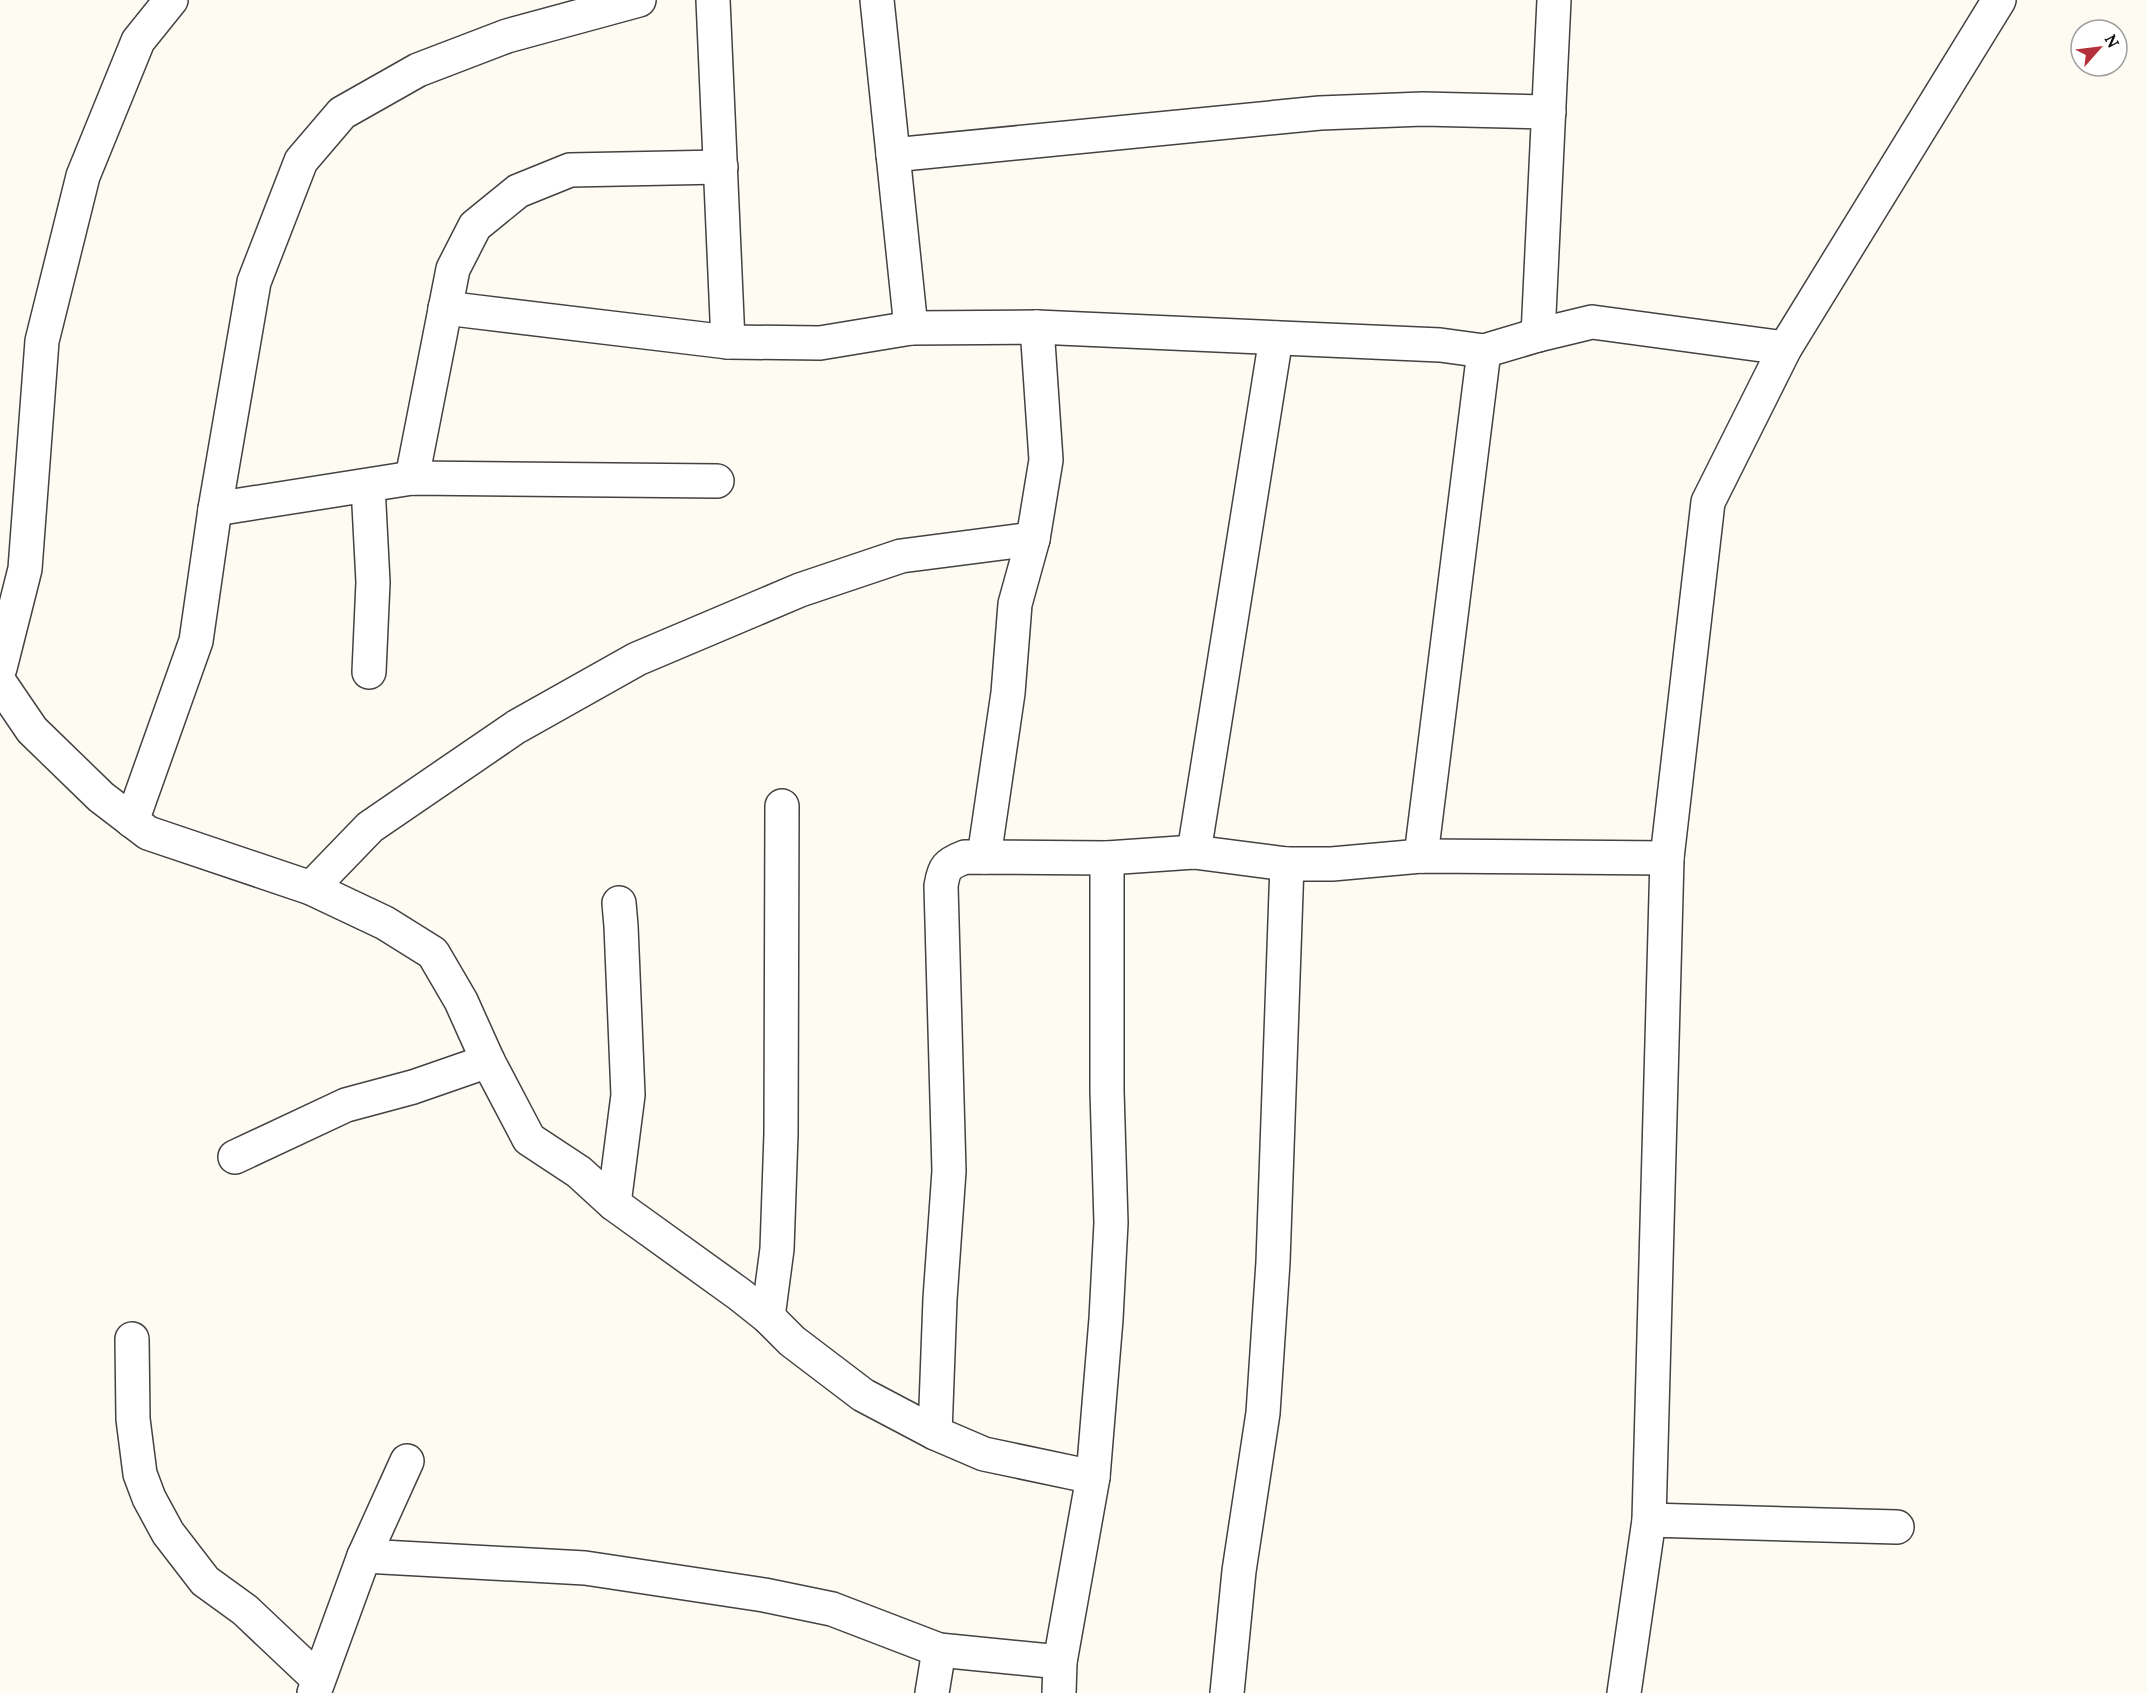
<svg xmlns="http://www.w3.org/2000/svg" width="2147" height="1693" viewBox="0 0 2147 1693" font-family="Lora,serif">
  <rect width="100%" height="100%" fill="#fefbf2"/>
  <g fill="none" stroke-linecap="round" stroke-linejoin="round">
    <defs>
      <g id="minor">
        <polyline points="713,0 728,342"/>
        <polyline points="877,0 911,328"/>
        <polyline points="893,155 1320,113 1423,109 1549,112"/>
        <polyline points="445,308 728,342 820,343 911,328 1037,327 1440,345 1484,351 1538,335 1592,322 1785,348"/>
        <polyline points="1538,335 1554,0"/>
        <polyline points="412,478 453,269 475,226 518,191 570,170 721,167"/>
        <polyline points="368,486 373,582 369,672"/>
        <polyline points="215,509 412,478 717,481"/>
        <polyline points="0,668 25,569 42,341 83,176 138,41 171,0"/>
        <polyline points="0,683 32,730 101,797 148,833 311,888 385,923 433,953 461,1001 488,1061 529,1139 579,1172 614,1204 739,1294 768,1317 792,1341 863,1395 935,1433 984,1454 1093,1477"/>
        <polyline points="132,821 196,641 215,509 254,282 301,161 342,113 418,70 507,36 639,0"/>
        <polyline points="1194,852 1276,338"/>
        <polyline points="1421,856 1484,351"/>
        <polyline points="984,857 1008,693 1015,604 1033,539 1046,460 1037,327"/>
        <polyline points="311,888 370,827 516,727 637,659 800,590 901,556 1033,539"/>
        <polyline points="235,1157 346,1105 413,1087 488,1061"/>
        <polyline points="614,1204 628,1095 621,926 619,903"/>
        <polyline points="768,1317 777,1249 781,1134 782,806"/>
        <polyline points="132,1339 133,1419 140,1474 149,1498 168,1533 205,1581 245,1610 318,1679"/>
        <path d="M 935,1433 L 940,1299 L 949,1171 L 941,886 C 944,867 947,864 965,857 L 1107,858 L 1194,852 L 1287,864 L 1332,864 L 1421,856 L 1667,858"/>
        <polyline points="1649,1520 1897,1527"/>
        <polyline points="364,1556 585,1568 764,1595 832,1609 939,1650 1060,1662"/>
        <polyline points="314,1693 364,1556 407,1461"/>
        <polyline points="932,1693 939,1650"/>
        <polyline points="1059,1693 1060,1662 1093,1477 1106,1319 1111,1223 1107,1091 1107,858"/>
        <polyline points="1227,1693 1239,1571 1263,1413 1273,1262 1287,864"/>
        <polyline points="1624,1693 1649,1520 1667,858 1708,502 1785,348 1999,0"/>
      </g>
    </defs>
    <use href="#minor" stroke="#424242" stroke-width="36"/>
    <use href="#minor" stroke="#fff" stroke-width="33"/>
  </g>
  <g transform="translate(2099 48) rotate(62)"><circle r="28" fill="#ffffff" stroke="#9f9f9f" stroke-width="1.5"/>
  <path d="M0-4.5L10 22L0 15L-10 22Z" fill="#b4313b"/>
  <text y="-9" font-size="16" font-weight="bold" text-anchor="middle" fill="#0f0f0f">N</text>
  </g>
</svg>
